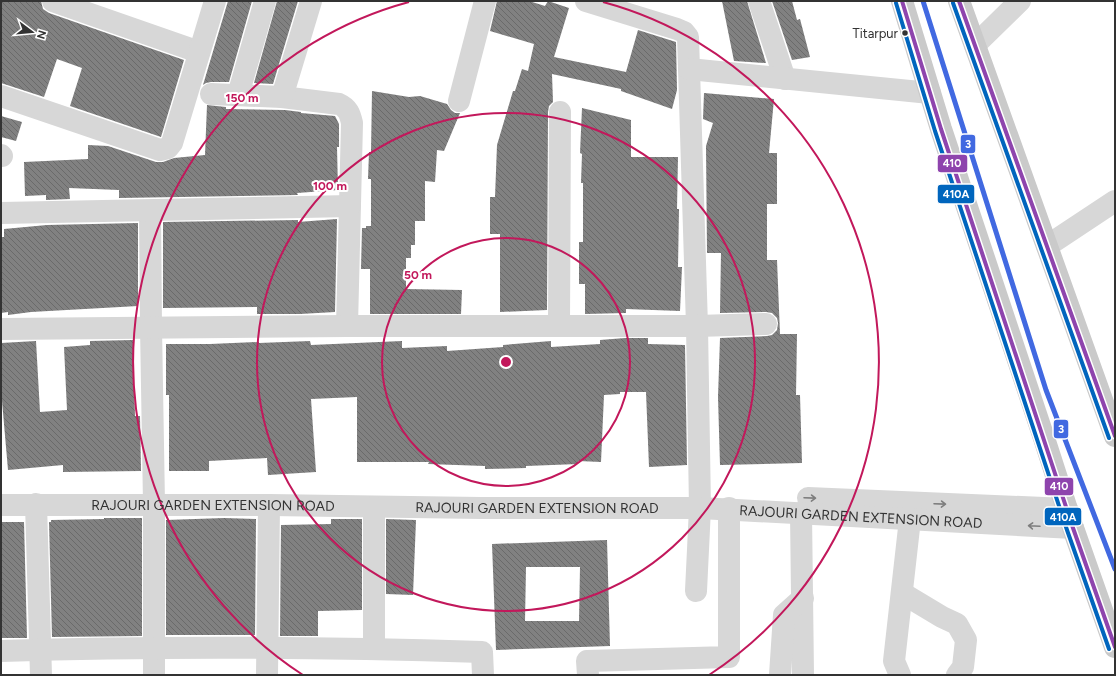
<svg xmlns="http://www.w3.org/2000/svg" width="1116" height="676" viewBox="0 0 1116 676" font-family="Figtree,sans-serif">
  <defs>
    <pattern id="building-back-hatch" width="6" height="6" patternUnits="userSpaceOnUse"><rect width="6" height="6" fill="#818181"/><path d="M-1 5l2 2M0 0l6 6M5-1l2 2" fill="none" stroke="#6a6a6a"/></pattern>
  </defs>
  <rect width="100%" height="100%" fill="#fff"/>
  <g fill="url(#building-back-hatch)" fill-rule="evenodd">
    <polygon points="1,1 41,1 43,9 49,13 184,60 161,137 70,106 82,68 57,59 44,97 1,83"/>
    <polygon points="228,1 252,1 229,82 211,82 206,83 203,85"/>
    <polygon points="277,1 298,1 273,84 254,83"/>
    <polygon points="497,1 529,1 545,6 548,1 569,8 554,57 626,72 638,30 676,42 677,90 672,109 621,91 621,89 552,74 553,102 549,106 548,112 547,310 500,312 500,234 490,234 490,197 495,197 497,145 513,91 515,91 522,69 528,71 534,44 490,31"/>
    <polygon points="722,1 747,1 766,63 734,61"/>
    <polygon points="772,1 792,1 797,20 800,19 810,57 792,60"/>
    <polygon points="372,91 409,97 420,96 447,104 451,110 455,113 460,113 444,151 437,150 435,182 425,181 425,221 415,221 415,245 411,245 411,258 406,258 406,289 462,290 461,314 370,314 370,269 361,269 362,228 366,228 366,226 371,226 371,179 368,179 369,152 371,152"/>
    <polygon points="704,93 774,99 769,153 777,153 777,204 767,204 767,260 777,260 780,334 797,334 796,395 800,395 802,463 720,465 718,397 720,338 767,336 772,335 777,330 778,323 777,318 772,313 766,312 720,313 721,253 707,253 706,146 713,123 703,119"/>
    <polygon points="207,105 226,107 226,109 285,110 301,112 301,113 335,116 339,124 339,147 337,147 338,190 297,193 298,195 119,198 119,190 69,188 70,199 46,200 46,195 25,196 24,162 88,159 88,145 108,146 156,162 163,162 174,158 205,155"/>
    <polygon points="582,108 631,120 631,157 678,157 677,209 679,209 678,267 682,267 680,311 626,309 626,313 585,314 585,284 579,284 579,242 583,242 583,183 581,183 582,154 580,153"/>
    <polygon points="1,116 22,122 16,141 1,137"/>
    <polygon points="337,219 335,312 300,314 257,314 257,307 163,308 163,222 298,220 298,222"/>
    <polygon points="138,223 138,306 31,312 8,315 8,312 1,313 1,237 4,237 4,229 47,225"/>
    <polygon points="625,338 648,338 648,344 685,345 687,465 649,467 646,392 620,392 620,394 604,395 601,462 578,461 578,464 526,466 526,468 485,469 485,466 428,464 429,462 357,462 357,397 311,399 316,472 268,475 267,458 209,461 209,471 169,471 169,395 166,395 166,344 210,344 259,342 259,343 310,341 311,345 402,341 402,348 447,346 447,351 503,347 503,345 551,341 551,347 600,344 600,340"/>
    <polygon points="133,340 135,416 140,416 141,471 63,472 63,465 8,470 2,401 1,401 1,343 36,341 40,412 67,410 64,347 90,345 90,341"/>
    <polygon points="104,518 142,518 142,636 52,637 49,522 51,522 51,520 104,519"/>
    <polygon points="224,518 256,519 255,635 166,635 166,520"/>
    <polygon points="331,519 362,519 362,610 318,611 318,636 280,636 281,525 331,524"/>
    <polygon points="386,519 416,520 413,595 386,594"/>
    <polygon points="1,522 24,522 27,638 1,638"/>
    <path d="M 607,540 L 610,646 L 496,650 L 492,544 ZM 526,567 L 580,567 L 579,621 L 525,621 Z"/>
  </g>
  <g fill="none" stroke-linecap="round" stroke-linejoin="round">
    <g stroke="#d7d7d7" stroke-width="22">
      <polyline points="53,1 199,52"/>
      <polyline points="586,1 677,29 684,32 688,37 697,326 700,508 696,591"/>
      <polyline points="759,1 785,79"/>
      <polyline points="975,45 1020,1"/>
      <polyline points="689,69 930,93"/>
      <path d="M 211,94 L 282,97 L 339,104 C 348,108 350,114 352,123 L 347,326"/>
      <polyline points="238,95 265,1"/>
      <polyline points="1,96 160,150 168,148 172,143 215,1"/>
      <polyline points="282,97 311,1"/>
      <polyline points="459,101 485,1"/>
      <polyline points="1,155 2,156"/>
      <polyline points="150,211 151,327 154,504 154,675"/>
      <polyline points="1,213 350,206"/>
      <polyline points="1047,246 1115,201"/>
      <polyline points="559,325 560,112"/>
      <polyline points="1,329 347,326 697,326 766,324"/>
      <polyline points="808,498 1067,509"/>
      <polyline points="36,504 41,675"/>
      <path id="s1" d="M 1,505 L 269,505 L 481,508 L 700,508 L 1073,528"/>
      <polyline points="374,507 374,649"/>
      <polyline points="801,513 803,675"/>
      <polyline points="902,593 942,617 957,624 966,640 963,667 957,675"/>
      <path d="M 1,651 C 161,646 322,647 482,652 L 483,675"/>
      <polyline points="267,675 269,505"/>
      <polyline points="588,675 587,661 729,657 729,508"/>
      <polyline points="780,675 784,615 803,598"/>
      <polyline points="900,675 894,661 910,519"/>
    </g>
    <g stroke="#cacaca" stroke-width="22">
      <polyline points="902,1 941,129 1044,438 1073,528 1115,647"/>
      <polyline points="959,1 1115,436"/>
    </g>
    <defs>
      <g id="bus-1">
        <polyline points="902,1 941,129 1073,528 1115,647"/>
        <polyline points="959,1 1115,436"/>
      </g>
      <g id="bus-2">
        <polyline points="896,3 935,131 1067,530 1109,649"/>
        <polyline points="953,3 1109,438"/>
      </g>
    </defs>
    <use href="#bus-1" stroke="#fff" stroke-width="7"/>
    <use href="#bus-2" stroke="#fff" stroke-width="7"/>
    <use href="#bus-1" stroke="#8e44ad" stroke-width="4"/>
    <use href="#bus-2" stroke="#0065bd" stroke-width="4"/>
    <defs>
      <polyline id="metro-1" points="923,1 1046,390 1115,569"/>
    </defs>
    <use href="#metro-1" stroke="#fff" stroke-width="8"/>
    <use href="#metro-1" stroke="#4169e1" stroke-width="5"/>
  </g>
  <defs><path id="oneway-shaft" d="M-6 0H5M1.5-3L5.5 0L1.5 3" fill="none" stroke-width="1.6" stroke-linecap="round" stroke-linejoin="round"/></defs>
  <g stroke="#7d7d7d">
    <use href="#oneway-shaft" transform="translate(810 498) rotate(2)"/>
    <use href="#oneway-shaft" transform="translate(940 504) rotate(2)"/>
    <use href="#oneway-shaft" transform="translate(1034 526) rotate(-177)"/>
  </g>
  <g fill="none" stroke="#c2185b" stroke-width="2">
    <circle cx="506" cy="362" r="124"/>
    <circle cx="506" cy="362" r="249"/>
    <path d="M303 675A373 373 0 0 1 409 2M603 2A373 373 0 0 1 709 675"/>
  </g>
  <circle fill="#333" stroke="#fff" stroke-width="1.5" cx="905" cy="33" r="3.5"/>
  <g text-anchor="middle" stroke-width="4" stroke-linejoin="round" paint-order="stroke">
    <g font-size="13" fill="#333" stroke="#fff" text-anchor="end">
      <text x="898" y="38">Titarpur</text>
    </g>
    <g font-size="14" fill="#333" stroke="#fff">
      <text dy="5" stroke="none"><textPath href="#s1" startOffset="212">RAJOURI GARDEN EXTENSION ROAD</textPath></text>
      <text dy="5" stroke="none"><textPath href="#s1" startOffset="536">RAJOURI GARDEN EXTENSION ROAD</textPath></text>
      <text dy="5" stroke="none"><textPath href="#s1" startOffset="860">RAJOURI GARDEN EXTENSION ROAD</textPath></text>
    </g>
  </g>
  <circle cx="506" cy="362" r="6" fill="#c2185b" stroke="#fff" stroke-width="2"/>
  <g font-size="12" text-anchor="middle" font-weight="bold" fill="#c2185b" stroke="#fff" stroke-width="4" stroke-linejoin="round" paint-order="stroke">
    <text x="242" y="102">150 m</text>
    <text x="330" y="190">100 m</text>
    <text x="418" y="279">50 m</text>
  </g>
  <g stroke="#fff" stroke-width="1.5">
    <rect x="960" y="134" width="16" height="20" rx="4" fill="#4169e1"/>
    <rect x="937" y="154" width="31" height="19" rx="4" fill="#8e44ad"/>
    <rect x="937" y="184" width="38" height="20" rx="4" fill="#0065bd"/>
    <rect x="1053" y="419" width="16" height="20" rx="4" fill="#4169e1"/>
    <rect x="1044" y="477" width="30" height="19" rx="4" fill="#8e44ad"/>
    <rect x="1044" y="507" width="38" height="19" rx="4" fill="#0065bd"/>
  </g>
  <g font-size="11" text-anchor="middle" font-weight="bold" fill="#fff">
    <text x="968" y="148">3</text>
    <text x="952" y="167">410</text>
    <text x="956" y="198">410A</text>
    <text x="1061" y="433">3</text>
    <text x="1059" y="490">410</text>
    <text x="1063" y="521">410A</text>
  </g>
  <rect width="1116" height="676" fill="none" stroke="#333333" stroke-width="4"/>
  <g transform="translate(32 32) rotate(106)" stroke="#ffffff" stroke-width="3" paint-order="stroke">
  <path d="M0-3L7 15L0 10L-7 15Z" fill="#333333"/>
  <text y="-6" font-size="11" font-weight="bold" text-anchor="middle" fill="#333333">N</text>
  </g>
</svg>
